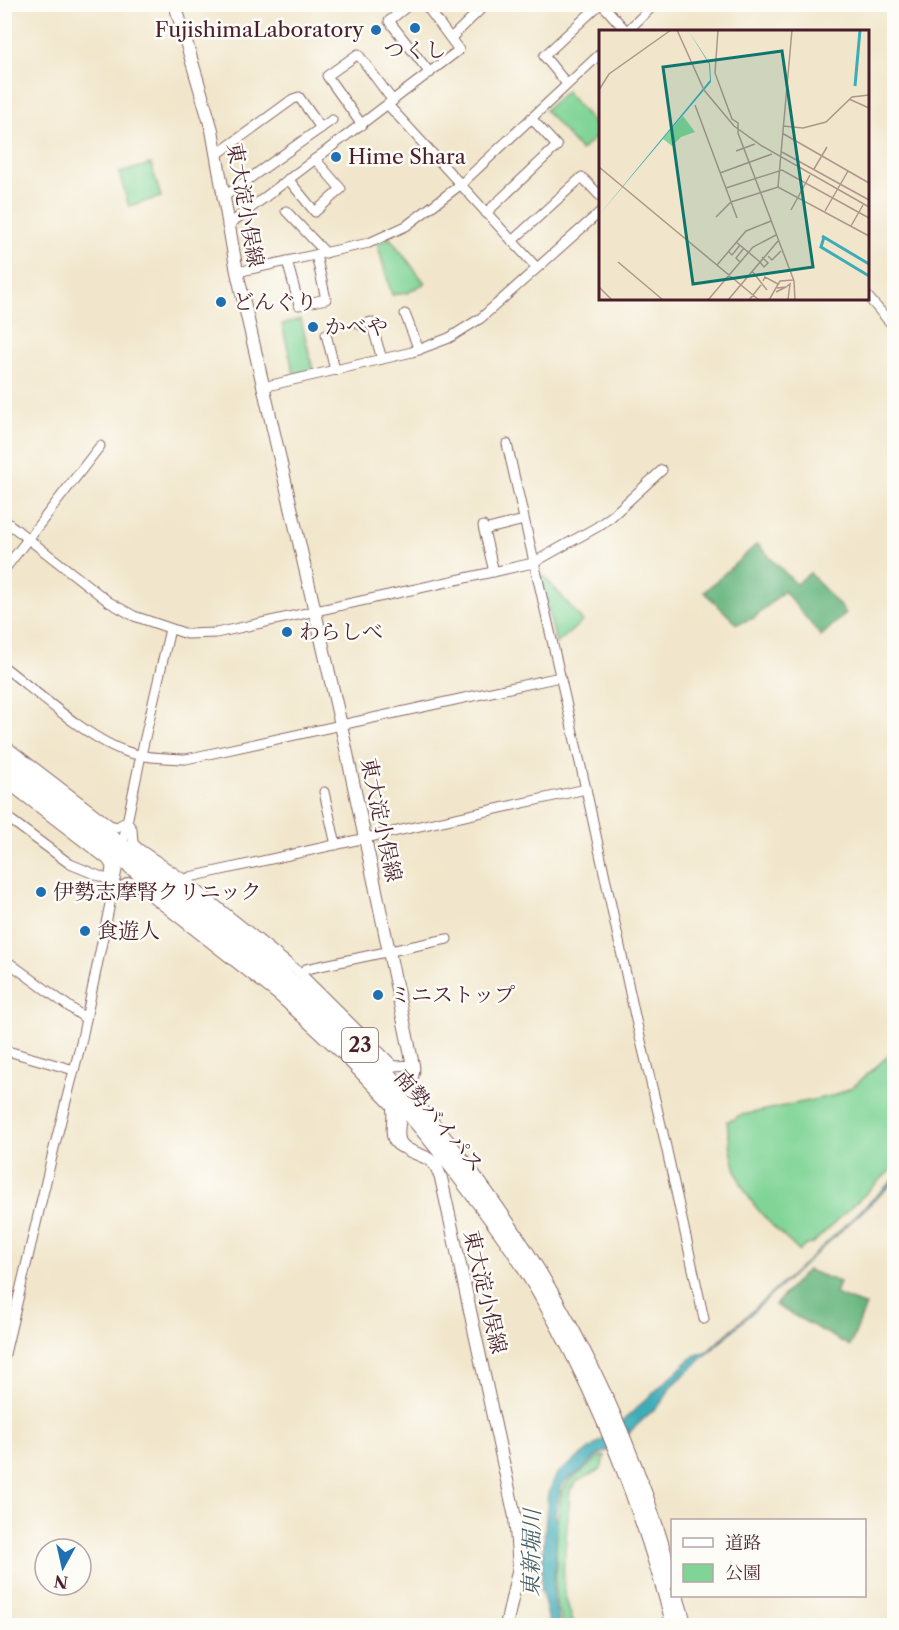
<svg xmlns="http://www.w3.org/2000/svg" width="899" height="1630" viewBox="0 0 899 1630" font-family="'Libre Caslon Text','Noto Serif JP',serif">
  <rect width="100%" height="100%" fill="#fdfcf7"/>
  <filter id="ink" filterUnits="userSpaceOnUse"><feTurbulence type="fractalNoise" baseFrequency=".0167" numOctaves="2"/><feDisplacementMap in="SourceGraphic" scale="12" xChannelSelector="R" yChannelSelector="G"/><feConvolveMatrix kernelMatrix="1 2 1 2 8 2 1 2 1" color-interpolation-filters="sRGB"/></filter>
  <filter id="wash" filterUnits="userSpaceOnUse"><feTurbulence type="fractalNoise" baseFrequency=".008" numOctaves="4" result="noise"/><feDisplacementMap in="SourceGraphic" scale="24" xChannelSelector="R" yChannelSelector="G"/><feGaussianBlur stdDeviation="1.35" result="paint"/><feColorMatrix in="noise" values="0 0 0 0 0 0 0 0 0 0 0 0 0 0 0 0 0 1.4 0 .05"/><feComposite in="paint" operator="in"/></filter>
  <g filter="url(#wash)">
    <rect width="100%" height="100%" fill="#f1e6cb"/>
    <g fill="#80d496" stroke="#657a60" stroke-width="1.5">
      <polygon points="566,91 600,131 600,133 581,151 545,110"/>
      <polygon points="151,164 161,197 129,206 119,173"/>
      <polygon points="390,238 425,283 407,293 392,295 377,243"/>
      <polygon points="301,319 313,370 294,374 282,324"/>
      <polygon points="543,575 583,621 556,644 541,579"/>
      <path d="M 894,1051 L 894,1167 L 812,1244 L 806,1245 L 799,1251 C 750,1205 734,1190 727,1121 L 735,1119 L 738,1116 L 836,1095 L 854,1086 Z"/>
      <polygon points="605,1456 601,1469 576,1482 570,1490 563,1576 566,1599 574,1625 563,1625 555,1598 557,1521 562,1491 569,1480 582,1472 599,1457"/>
    </g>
    <g fill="#68b67f" stroke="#596a55" stroke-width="1.5">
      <polygon points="757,544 796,584 810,573 846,613 821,636 784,591 754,618 737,624 704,592"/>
      <polygon points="807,1270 839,1282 835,1294 866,1306 850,1346 775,1305"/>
    </g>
    <polygon fill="#3cadb8" stroke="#436672" stroke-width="1.5" points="894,1179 894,1182 670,1388 663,1401 611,1449 598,1455 581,1471 567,1479 561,1486 555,1513 557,1526 553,1597 560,1625 550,1625 541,1588 542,1566 548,1493 557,1474 605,1437 694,1356 708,1351 811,1258"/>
  </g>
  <g filter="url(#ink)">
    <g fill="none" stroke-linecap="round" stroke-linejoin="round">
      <defs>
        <g id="minor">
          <polyline points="410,4 389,21 430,73"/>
          <polyline points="602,4 627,32"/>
          <polyline points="626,32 655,4"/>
          <polyline points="451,38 486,4"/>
          <polyline points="567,84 544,56 600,4"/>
          <polyline points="388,105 537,268"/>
          <polyline points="362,125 327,76 358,54 393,101"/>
          <polyline points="216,155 293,99 299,97 321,128"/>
          <polyline points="288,179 315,212 341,189 315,159"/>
          <polyline points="222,198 332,120"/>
          <polyline points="286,211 326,253"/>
          <polyline points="486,213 557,146 531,118"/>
          <polyline points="227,226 459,50 425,4"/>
          <polyline points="512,241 582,177 600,196"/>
          <polyline points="287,261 299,305 326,299 316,255"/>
          <polyline points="237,272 369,243 406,226 460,185 600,54"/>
          <polyline points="868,297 894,327"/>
          <polyline points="405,314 419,350"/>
          <polyline points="360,325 371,322 382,359"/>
          <polyline points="326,334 335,370"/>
          <polyline points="263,387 412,352 449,338 481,318 600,212"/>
          <polyline points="507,444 586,789 635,1016 663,1133 704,1319"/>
          <polyline points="4,520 109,602 134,616 187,634 216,633 533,563 597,527 612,516 662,470"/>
          <polyline points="483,526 494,572"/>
          <polyline points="484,530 524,520"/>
          <polyline points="4,570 100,446"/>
          <path d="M 4,667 C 37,692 85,736 122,750 C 142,758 164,758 186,759 L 560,677"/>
          <polyline points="4,744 110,825 117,827 124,823 127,823"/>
          <path d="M 4,781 L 107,860 L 111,866 L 109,885 L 114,890 L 130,882 L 134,883 L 278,996 L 339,1052 L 391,1106 C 395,1120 384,1140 401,1148"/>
          <polyline points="324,792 336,845"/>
          <polyline points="4,815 70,864 109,880"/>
          <polyline points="129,825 132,829 133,843 138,848 185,880 300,973 394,1066 413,1065"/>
          <polyline points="185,880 190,877 586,789"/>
          <polyline points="4,959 86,1019"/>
          <polyline points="300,973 306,969 447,939"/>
          <polyline points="4,1050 74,1070"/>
          <polyline points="4,1358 54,1148 81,1043 141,755 170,629"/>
        </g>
        <path id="major" d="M 175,4 L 212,130 L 237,272 L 341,725 L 413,1065 C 415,1075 409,1082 407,1092 C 403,1103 395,1132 400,1142 C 407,1155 427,1153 435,1165 C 438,1169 439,1174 441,1178 L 515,1517 L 519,1567 L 506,1626"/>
        <g id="highway">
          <path d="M 4,755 C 106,835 212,910 309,996 C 482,1150 612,1357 672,1581"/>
          <path d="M 4,770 C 116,857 232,940 336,1037 C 381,1079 421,1126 458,1175 C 478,1202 499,1228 517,1256 C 590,1370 639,1495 674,1626"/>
          <polyline points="676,1596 685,1626"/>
        </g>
      </defs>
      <use href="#minor" stroke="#846563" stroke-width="11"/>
      <use href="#major" stroke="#846563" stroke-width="14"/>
      <use href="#highway" stroke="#846563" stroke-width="16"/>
      <use href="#minor" stroke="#fff" stroke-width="9"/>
      <use href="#major" stroke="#fff" stroke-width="12"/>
      <use href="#highway" stroke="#fff" stroke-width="14"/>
    </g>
  </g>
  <g fill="#1f6fb2" stroke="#fdfcf7" stroke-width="2">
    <circle cx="415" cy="28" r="6"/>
    <circle cx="376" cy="30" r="6"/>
    <circle cx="336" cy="157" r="6"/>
    <circle cx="221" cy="302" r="6"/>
    <circle cx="313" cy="327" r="6"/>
    <circle cx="287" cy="632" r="6"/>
    <circle cx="41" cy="892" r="6"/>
    <circle cx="85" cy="931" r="6"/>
    <circle cx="378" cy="995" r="6"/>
  </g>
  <g text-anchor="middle" stroke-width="5" stroke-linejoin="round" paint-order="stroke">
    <rect fill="#fdfcf7" stroke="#806168" stroke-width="1.5" x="342" y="1028" width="36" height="34" rx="4.5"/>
    <g font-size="20" font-weight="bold" fill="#4a1f2b">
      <text x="360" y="1052">23</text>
    </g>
    <g font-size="21" fill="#4a1f2b" stroke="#fdfcf7" text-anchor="start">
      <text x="364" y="37" text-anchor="end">FujishimaLaboratory</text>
      <text x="415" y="57" text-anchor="middle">つくし</text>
      <text x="348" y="164">Hime Shara</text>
      <text x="233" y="309">どんぐり</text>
      <text x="325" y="334">かべや</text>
      <text x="299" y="639">わらしべ</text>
      <text x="53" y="899">伊勢志摩腎クリニック</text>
      <text x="97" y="938">食遊人</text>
      <text x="390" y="1002">ミニストップ</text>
    </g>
    <g font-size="21" fill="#4a1f2b" stroke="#fdfcf7">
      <text transform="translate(245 205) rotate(80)" y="7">東大淀小俣線</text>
      <text transform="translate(381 820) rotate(78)" y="7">東大淀小俣線</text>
      <text transform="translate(439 1121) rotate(50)" y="7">南勢バイパス</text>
      <text transform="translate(485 1292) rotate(77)" y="7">東大淀小俣線</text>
    </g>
    <g font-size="22" font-style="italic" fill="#445f6a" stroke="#fdfcf7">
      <text transform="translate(531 1553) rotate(-89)" y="8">東新堀川</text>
    </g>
  </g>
  <g transform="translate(599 30)">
    <rect width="270" height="270" fill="#f1e6cb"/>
    <path d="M 84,86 L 96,102 L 82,107 L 73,116 L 64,109 Z" fill="#80d496"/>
    <path d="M 89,0 L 111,34 L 112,52 L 0,185 L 111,50 L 110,34 Z" fill="#3cadb8"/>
    <path fill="none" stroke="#3cadb8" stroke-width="3" d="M 256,56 L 261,0M 223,206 L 270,234M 225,207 L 222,217 L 270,246"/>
    <path fill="none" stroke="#ae968b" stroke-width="1.5" d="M 78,0 L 105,60 L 135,96 L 163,116 L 270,177M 119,0 L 116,43 L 133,89 L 139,93 L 139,103 L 195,251 L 196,270M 0,60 L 10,44 L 72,0M 250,69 L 270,78M 96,75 L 138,188M 184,96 L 204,98 L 227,92 L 253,67 L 270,65M 183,103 L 270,153M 137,121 L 156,114M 183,122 L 270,170M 0,137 L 160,270M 215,139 L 228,117M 121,143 L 173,124M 179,157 L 193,0M 127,158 L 183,140 L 270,188M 192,180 L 211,145M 226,181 L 249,141M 117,187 L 132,172 L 179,157 L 270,206M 252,196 L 264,175M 137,212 L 160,231M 129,221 L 133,225 L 141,215M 169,226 L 173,230 L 182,221M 160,231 L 165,237 L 169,233 L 163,227M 19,232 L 64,270M 141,232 L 137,228 L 145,218M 118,235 L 147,201 L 172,191M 153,241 L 168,260M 164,251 L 166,247 L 179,254M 0,257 L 13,270M 187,257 L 191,254 L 189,269M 177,262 L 187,257 L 178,258M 109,270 L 154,217 L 177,205M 129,270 L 179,211M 150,270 L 162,255M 170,270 L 181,251 L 194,250"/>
    <path fill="#0f766e" fill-opacity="0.15" stroke="#0f766e" stroke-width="3" d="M 183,21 L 214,237 L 94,254 L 64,37 Z"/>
    <rect width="270" height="270" fill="none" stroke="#4a1f2b" stroke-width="3"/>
  </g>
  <rect width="899" height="1630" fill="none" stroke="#fdfcf7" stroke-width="24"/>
  <rect x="671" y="1519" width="195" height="78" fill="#fdfcf7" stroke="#b5a4a5" stroke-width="1.5"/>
  <rect x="683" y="1538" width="30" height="9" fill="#ffffff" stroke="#b5a4a5" stroke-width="1.5"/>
  <text x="725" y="1549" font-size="18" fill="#4a1f2b">道路</text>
  <rect x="683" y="1564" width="30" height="18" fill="#80d496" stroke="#b5a4a5" stroke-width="1.5"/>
  <text x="725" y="1579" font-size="18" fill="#4a1f2b">公園</text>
  <g transform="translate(63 1567) rotate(188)"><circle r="28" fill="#fdfcf7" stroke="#b5a4a5" stroke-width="1.5"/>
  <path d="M0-4.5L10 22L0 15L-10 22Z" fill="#1f6fb2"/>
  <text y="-9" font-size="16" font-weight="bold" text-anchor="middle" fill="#4a1f2b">N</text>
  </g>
</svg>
